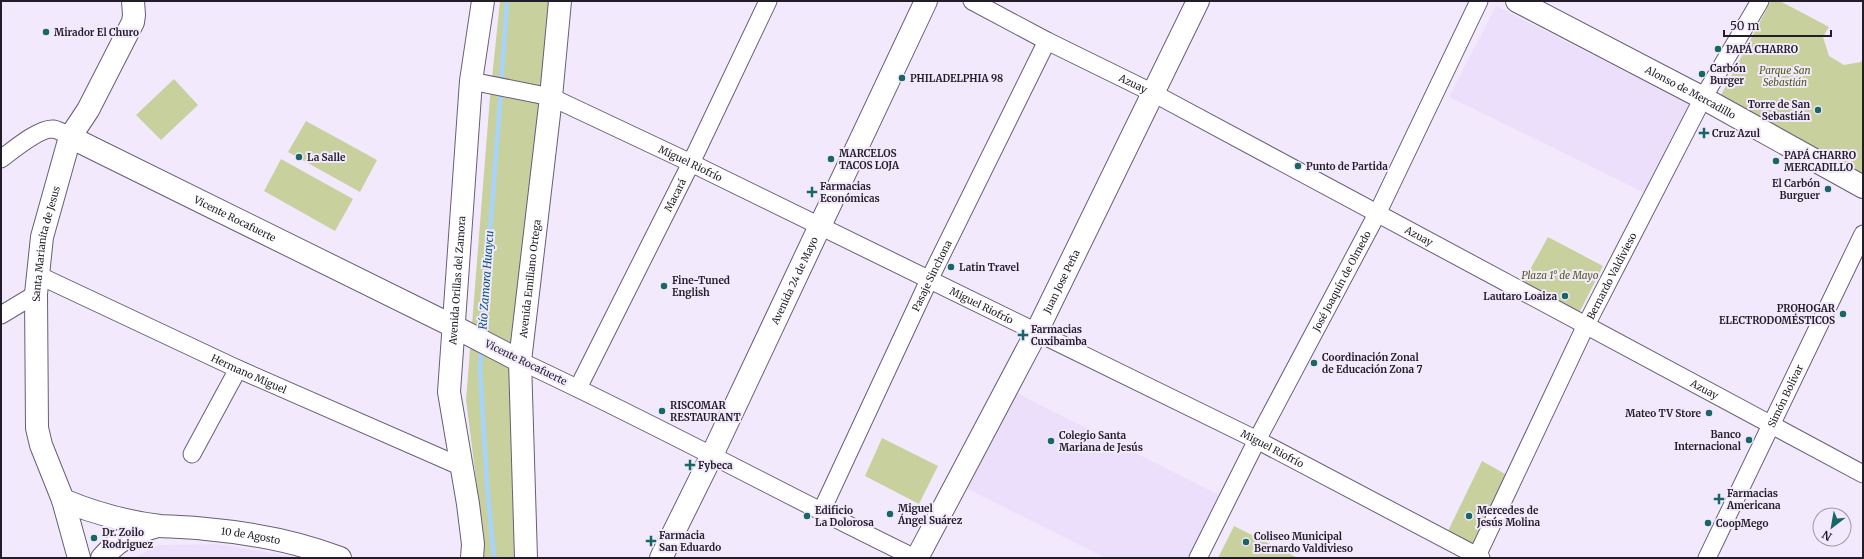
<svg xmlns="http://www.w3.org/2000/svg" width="1864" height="559" viewBox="0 0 1864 559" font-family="Merriweather,serif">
  <rect width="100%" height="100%" fill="#f2eafc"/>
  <g fill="#ecdffc">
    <polygon points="1496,6 1691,105 1647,194 1449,97"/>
    <polygon points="1017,393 1219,495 1188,558 1105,558 967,489"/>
    <polygon points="219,544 300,558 133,558 159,545"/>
  </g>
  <g fill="#c8d19d">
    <polygon points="500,1 551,1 522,281 511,444 520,558 483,558 479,503 466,400 490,97"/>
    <polygon points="1771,1 1780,1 1829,27 1823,37 1829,56 1844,65 1861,62 1863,59 1863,174 1721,95"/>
    <polygon points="174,79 198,105 161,140 136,115"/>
    <polygon points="306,121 377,160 360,192 288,152"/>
    <polygon points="281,159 353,199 335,231 264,191"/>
    <polygon points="1548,237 1603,266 1577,317 1521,286"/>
    <polygon points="882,438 938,466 919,504 865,476"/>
    <polygon points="1482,461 1507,475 1472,545 1448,531"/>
    <polygon points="1234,526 1298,558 1218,558"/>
  </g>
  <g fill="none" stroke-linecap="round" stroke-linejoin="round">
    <g stroke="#a6d4fb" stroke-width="4.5">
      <polyline points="501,83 507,1"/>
      <polyline points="482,334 501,90"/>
      <polyline points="481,348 480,369 487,485 494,558"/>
    </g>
    <defs>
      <g id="street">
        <path id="s1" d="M 972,1 L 1047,41 L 1153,93 L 1863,474"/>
        <path id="s2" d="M 471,81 L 551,97 L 691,163 L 1257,440 L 1481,558"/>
        <path d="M 1,159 C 13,150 39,128 53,129 C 60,130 65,134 70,137"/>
        <path id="s3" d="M 38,275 L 238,369 L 462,467"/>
        <polyline points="1,315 36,294"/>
        <path d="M 520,361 C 654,423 783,494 915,558"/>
        <path id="s4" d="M 578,388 L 691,163 L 768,1"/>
        <polyline points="192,454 238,369"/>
        <path id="s5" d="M 821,512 L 929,280 L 1047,41"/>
        <path id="s6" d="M 1198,558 L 1257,440 L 1377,214 L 1479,1"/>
        <path id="s7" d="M 1476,558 L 1586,325 L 1703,98 L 1760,1"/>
        <path id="s8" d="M 1707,558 L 1863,234"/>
      </g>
      <g id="secondary">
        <path id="s9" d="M 1517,1 L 1703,98 L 1863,187"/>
        <path id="s10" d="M 70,137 L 453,326 L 520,361"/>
        <path id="s11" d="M 63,500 C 94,513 127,522 160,526 C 176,527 191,527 206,529 C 251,533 298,542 340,558"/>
        <path id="s12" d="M 79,558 L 63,500 L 41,445 L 37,428 L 36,294 L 42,237 L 70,137 L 88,110 L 133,22 L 134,15 L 133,1"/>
        <path d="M 102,558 C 120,538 133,533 158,526"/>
        <path id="s13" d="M 661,558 L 712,455 L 926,1"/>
        <path id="s14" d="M 917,558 L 1036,333 L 1198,1"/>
      </g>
      <g id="primary">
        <path id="s15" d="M 472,558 L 473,544 L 468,504 L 449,392 L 471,81 L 483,1"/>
        <path id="s16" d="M 526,558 L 520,361 L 551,97 L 560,1"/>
      </g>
    </defs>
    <use href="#street" stroke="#695d76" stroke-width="19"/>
    <use href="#secondary" stroke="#695d76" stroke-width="24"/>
    <use href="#primary" stroke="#695d76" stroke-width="24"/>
    <use href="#street" stroke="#fff" stroke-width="17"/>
    <use href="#secondary" stroke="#fff" stroke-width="22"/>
    <use href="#primary" stroke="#fff" stroke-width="22"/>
  </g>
  <g fill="#186665" stroke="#f2eafc" stroke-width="1.5">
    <circle cx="46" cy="32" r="4"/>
    <circle cx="1718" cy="49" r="4"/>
    <circle cx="1702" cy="74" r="4"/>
    <circle cx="902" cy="78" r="4"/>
    <circle cx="1818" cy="110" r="4"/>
    <path d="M1702 127h4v4h4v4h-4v4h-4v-4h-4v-4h4z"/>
    <circle cx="299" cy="157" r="4"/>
    <circle cx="831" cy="159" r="4"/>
    <circle cx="1776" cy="161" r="4"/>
    <circle cx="1298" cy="166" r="4"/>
    <circle cx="1828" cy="189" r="4"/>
    <path d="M810 186h4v4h4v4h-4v4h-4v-4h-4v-4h4z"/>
    <circle cx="951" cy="267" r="4"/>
    <circle cx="664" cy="286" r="4"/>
    <circle cx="1565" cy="296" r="4"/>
    <circle cx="1843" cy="314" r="4"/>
    <path d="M1021 329h4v4h4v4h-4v4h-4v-4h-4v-4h4z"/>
    <circle cx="1314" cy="363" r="4"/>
    <circle cx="662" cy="411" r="4"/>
    <circle cx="1709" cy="413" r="4"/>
    <circle cx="1749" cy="440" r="4"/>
    <circle cx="1051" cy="441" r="4"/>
    <path d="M688 459h4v4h4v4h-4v4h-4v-4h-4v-4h4z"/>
    <path d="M1717 493h4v4h4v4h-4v4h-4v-4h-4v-4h4z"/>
    <circle cx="890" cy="514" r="4"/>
    <circle cx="807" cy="516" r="4"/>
    <circle cx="1469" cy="516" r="4"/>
    <circle cx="1708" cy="523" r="4"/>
    <circle cx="94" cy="538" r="4"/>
    <path d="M649 535h4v4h4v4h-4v4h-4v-4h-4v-4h4z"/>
    <circle cx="1246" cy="542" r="4"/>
  </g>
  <g text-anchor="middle" stroke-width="4" stroke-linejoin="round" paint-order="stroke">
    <g font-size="10" font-weight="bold" fill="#221d28" stroke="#f2eafc" text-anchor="start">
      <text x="54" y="36">Mirador El Churo</text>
      <text x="1726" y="53">PAPÁ CHARRO</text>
      <text x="1710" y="72">Carbón<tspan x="1710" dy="12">Burger</tspan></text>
      <text x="910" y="82">PHILADELPHIA 98</text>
      <text x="1810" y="108" text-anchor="end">Torre de San<tspan x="1810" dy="12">Sebastián</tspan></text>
      <text x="1712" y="137">Cruz Azul</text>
      <text x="839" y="157">MARCELOS<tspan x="839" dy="12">TACOS LOJA</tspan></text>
      <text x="1784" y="159">PAPÁ CHARRO<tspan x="1784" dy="12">MERCADILLO</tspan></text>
      <text x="307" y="161">La Salle</text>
      <text x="1306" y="170">Punto de Partida</text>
      <text x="1820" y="187" text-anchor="end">El Carbón<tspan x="1820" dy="12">Burguer</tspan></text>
      <text x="820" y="190">Farmacias<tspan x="820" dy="12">Económicas</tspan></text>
      <text x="959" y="271">Latin Travel</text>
      <text x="672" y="284">Fine-Tuned<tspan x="672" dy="12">English</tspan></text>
      <text x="1557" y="300" text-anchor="end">Lautaro Loaiza</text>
      <text x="1835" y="312" text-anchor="end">PROHOGAR<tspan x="1835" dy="12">ELECTRODOMÉSTICOS</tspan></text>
      <text x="1031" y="333">Farmacias<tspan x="1031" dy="12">Cuxibamba</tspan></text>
      <text x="1322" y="361">Coordinación Zonal<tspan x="1322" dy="12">de Educación Zona 7</tspan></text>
      <text x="670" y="409">RISCOMAR<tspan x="670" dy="12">RESTAURANT</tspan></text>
      <text x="1701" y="417" text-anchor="end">Mateo TV Store</text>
      <text x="1741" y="438" text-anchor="end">Banco<tspan x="1741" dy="12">Internacional</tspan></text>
      <text x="1059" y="439">Colegio Santa<tspan x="1059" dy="12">Mariana de Jesús</tspan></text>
      <text x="698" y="469">Fybeca</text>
      <text x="1727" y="497">Farmacias<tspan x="1727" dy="12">Americana</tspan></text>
      <text x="898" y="512">Miguel<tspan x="898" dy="12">Ángel Suárez</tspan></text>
      <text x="815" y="514">Edificio<tspan x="815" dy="12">La Dolorosa</tspan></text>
      <text x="1477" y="514">Mercedes de<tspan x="1477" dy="12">Jesús Molina</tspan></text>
      <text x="1716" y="527">CoopMego</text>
      <text x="102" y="536">Dr. Zoilo<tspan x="102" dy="12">Rodriguez</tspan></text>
      <text x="659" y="539">Farmacia<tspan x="659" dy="12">San Eduardo</tspan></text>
      <text x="1254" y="540">Coliseo Municipal<tspan x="1254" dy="12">Bernardo Valdivieso</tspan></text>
    </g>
    <g font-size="10" font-style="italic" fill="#50581c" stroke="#f2eafc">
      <text x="1785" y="74">Parque San<tspan x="1785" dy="12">Sebastián</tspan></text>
      <text x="1560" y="279">Plaza 1° de Mayo</text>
    </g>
    <g font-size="10" fill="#221d28" stroke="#f2eafc">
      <text dy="4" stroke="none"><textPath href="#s1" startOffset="181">Azuay</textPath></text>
      <text dy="4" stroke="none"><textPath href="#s9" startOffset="196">Alonso de Mercadillo</textPath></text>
      <text dy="4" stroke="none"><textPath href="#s2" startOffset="236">Miguel Riofrío</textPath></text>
      <text dy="4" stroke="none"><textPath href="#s4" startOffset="216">Macará</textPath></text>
      <text dy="4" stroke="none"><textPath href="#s10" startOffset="184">Vicente Rocafuerte</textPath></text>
      <text dy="4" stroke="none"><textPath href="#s1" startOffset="505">Azuay</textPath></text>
      <text dy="4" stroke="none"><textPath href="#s12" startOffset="322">Santa Marianita de Jesus</textPath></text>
      <text dy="4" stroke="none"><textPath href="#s5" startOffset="261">Pasaje Sinchona</textPath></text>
      <text dy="4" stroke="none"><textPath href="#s7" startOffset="313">Bernardo Valdivieso</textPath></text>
      <text dy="4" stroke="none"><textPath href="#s16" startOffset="280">Avenida Emiliano Ortega</textPath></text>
      <text dy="4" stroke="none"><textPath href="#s15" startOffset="280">Avenida Orillas del Zamora</textPath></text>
      <text dy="4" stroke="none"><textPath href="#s13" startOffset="308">Avenida 24 de Mayo</textPath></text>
      <text dy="4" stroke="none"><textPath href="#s6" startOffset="312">José Joaquín de Olmedo</textPath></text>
      <text dy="4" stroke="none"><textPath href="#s14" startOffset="312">Juan Jose Peña</textPath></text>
      <text dy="4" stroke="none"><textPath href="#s2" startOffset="560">Miguel Riofrío</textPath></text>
      <text transform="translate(526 362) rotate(26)" y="4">Vicente Rocafuerte</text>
      <text dy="4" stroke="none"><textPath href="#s3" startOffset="233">Hermano Miguel</textPath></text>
      <text dy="4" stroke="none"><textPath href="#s1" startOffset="829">Azuay</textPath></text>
      <text dy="4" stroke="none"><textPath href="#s8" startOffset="180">Simón Bolívar</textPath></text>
      <text dy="4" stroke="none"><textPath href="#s2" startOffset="884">Miguel Riofrío</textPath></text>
      <text dy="4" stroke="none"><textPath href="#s11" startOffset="192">10 de Agosto</textPath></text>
    </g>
    <g font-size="11" font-style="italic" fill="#045080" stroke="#f2eafc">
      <text transform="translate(486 280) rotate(-86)" y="4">Río Zamora Huaycu</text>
    </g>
  </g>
  <rect width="1864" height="559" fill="none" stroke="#221d28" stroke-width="4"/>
  <g transform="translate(1832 527) rotate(211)"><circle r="19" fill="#f2eafc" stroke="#9f98a7"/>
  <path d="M0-3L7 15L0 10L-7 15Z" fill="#186665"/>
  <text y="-6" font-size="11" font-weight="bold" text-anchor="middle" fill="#221d28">N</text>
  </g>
  <path d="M1724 30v6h107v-6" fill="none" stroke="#221d28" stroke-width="2"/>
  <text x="1730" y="30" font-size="12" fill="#221d28" stroke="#f2eafc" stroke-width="3" paint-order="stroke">50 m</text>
</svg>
